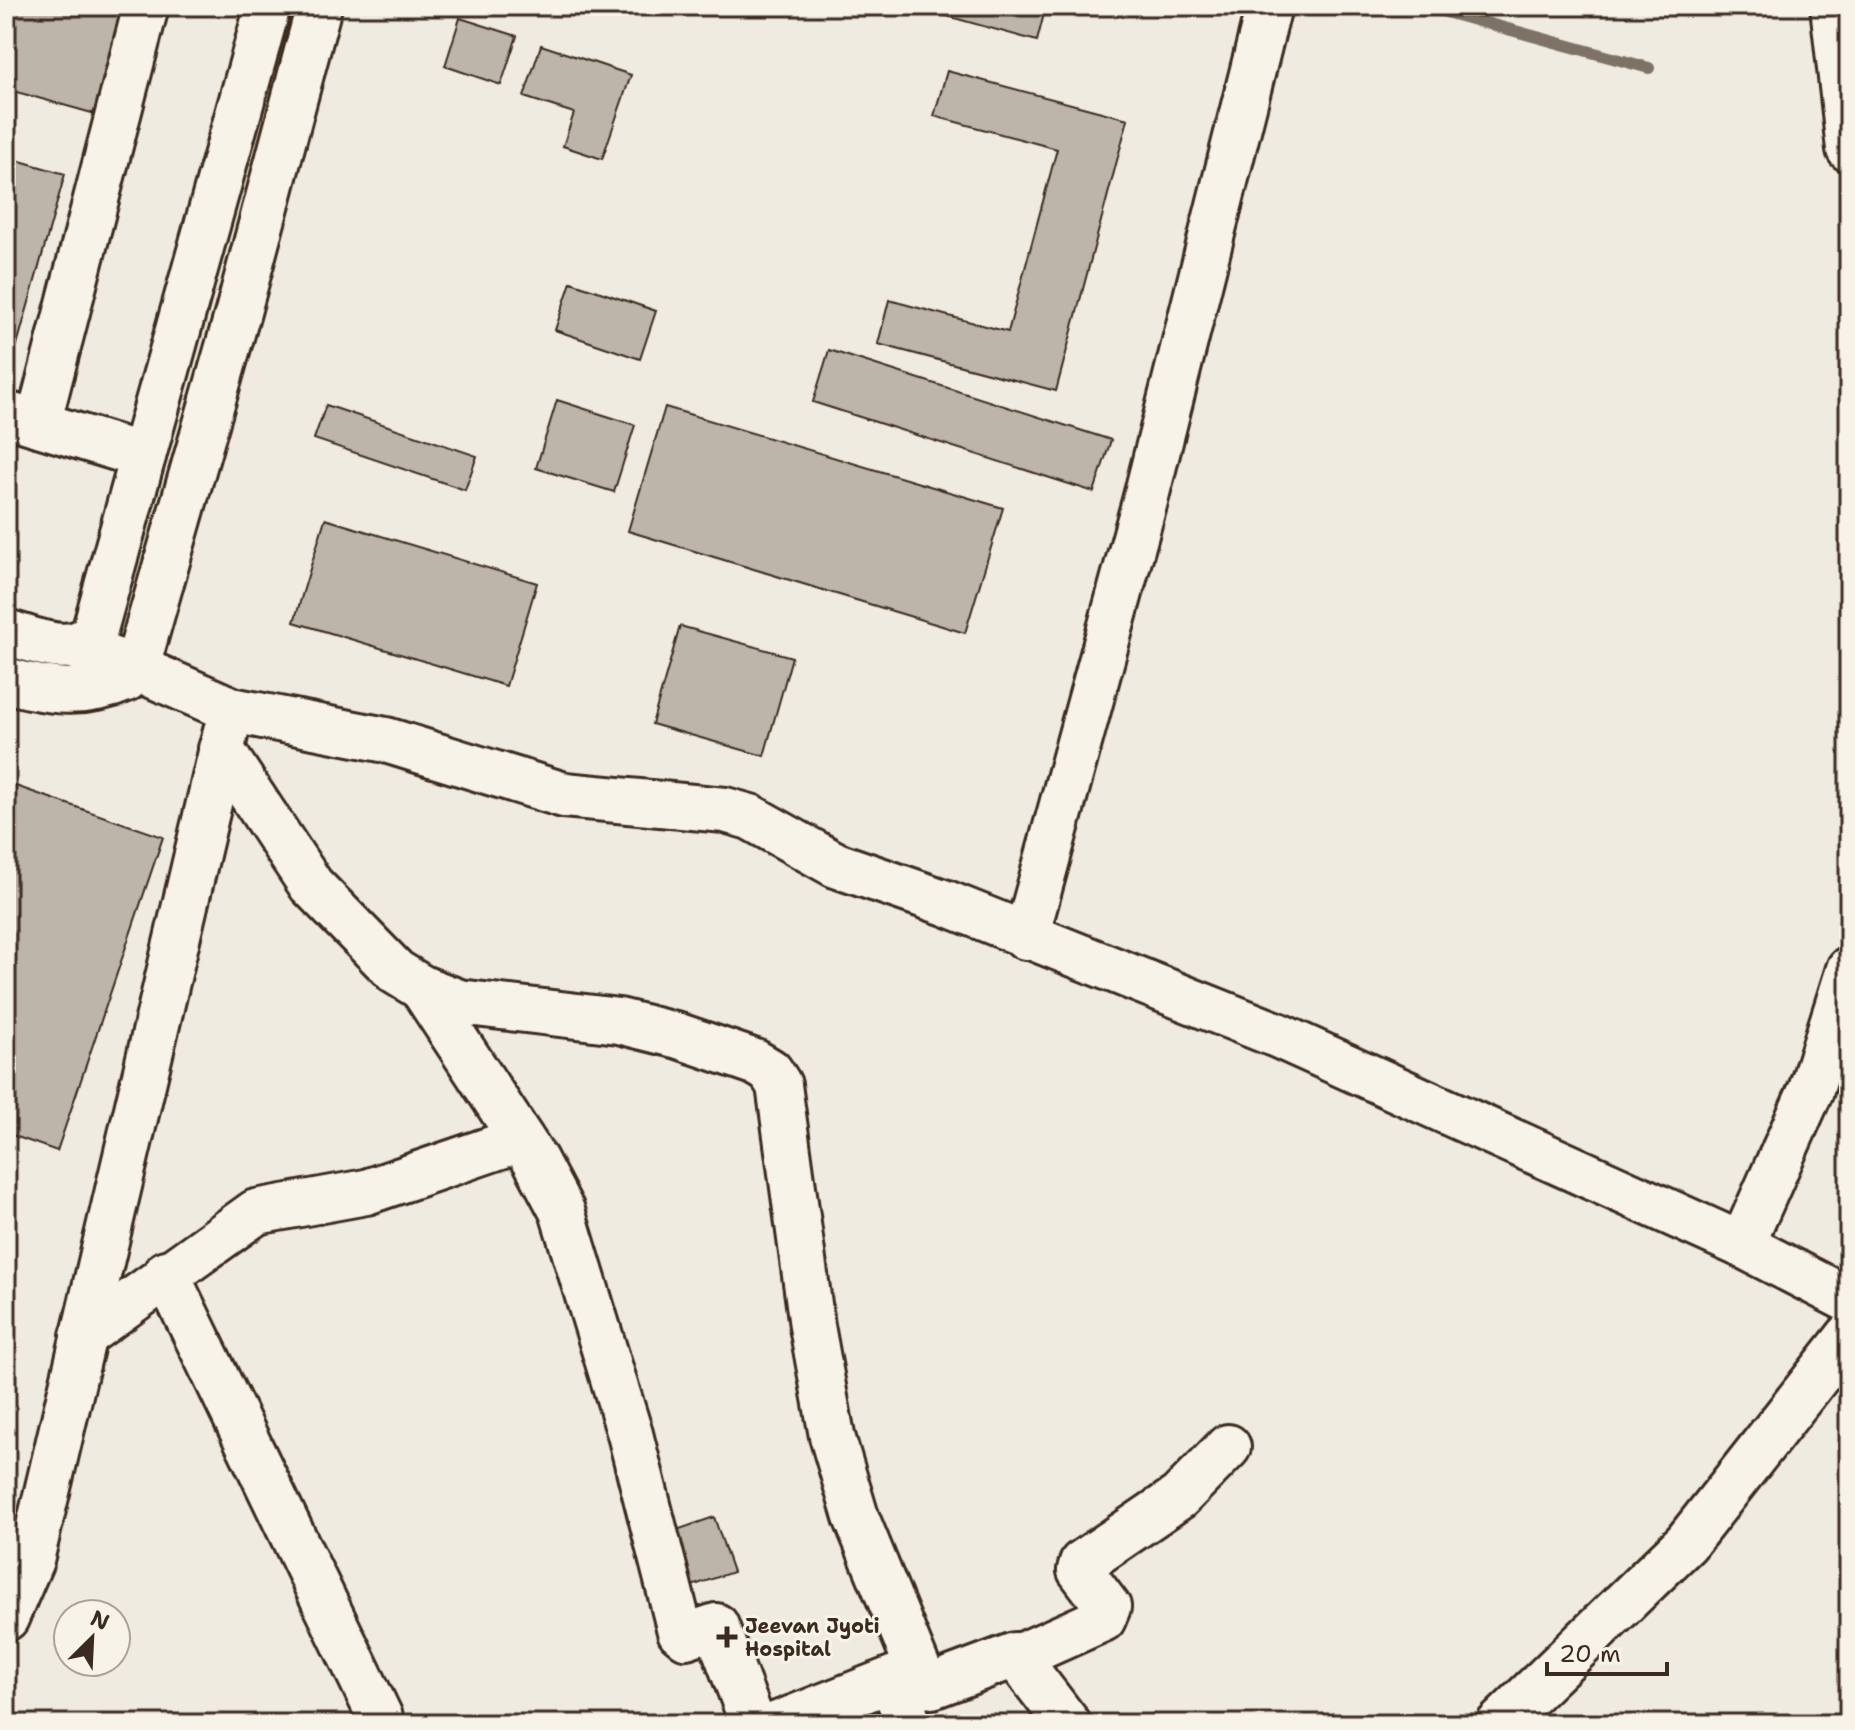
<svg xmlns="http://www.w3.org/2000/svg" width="1855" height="1730" viewBox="0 0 1855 1730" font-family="'Shantell Sans',sans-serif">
  <rect width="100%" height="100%" fill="#efebe0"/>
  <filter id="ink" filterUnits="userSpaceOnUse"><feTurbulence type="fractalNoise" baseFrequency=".0125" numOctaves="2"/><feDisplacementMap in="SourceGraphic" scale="16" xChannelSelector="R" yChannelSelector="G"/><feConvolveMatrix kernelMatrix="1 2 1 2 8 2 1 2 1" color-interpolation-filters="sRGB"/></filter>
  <g filter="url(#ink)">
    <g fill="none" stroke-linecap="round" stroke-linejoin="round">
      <polyline stroke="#7e7266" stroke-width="12" points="1424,6 1649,68"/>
    </g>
    <g fill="#bdb5aa" stroke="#3b2a1e" stroke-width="2">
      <polygon points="6,6 129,6 99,115 6,89"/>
      <polygon points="911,6 1046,6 1037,41"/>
      <polygon points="460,18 517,36 501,85 445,66"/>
      <polygon points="541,45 631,75 602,159 563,146 574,113 524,97"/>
      <polygon points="947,71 1128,119 1056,391 878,344 889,300 1008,332 1057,149 934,116"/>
      <polygon points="6,157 65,174 6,384"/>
      <polygon points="571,282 656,311 640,359 555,330"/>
      <polygon points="829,350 1111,440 1094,492 813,402"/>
      <polygon points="557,400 635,425 614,492 536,468"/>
      <polygon points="326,405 477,456 465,490 314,439"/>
      <polygon points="665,407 1003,508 965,633 628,531"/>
      <polygon points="325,519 537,583 506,686 294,622"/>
      <polygon points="680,626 792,657 764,756 652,724"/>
      <polygon points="7,783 163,837 57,1151 6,1133"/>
      <polygon points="714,1517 733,1572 683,1589 665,1534"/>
    </g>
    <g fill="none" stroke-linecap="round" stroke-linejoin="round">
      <defs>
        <g id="minor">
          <polyline points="1833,6 1849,149"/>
          <polyline points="6,414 143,456"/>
          <polyline points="38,424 146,6"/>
          <path d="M 6,632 C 34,640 72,658 94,633 L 268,6"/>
          <polyline points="72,646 134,667 232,710 386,740 564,795 725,810 750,817 836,865 946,903 1277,1035 1742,1245 1849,1300"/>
          <path d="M 6,680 C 49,692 84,697 126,679 L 140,656 L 238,312 L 319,6"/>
          <polyline points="221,749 311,885 396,972 422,988 459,1002 619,1021 679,1036 755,1062 770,1071 779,1085 812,1326 832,1436 856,1517 924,1683 932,1686 1015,1655 1068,1724"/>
          <polyline points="1026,937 1145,501 1269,6"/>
          <polyline points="422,988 535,1160 562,1211 630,1434 680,1631 686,1636 716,1626 753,1724"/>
          <polyline points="1742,1245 1811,1090 1849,969"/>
          <polyline points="166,1273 380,1717"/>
          <polyline points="83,1336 256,1212 366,1192 521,1139"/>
          <polyline points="6,1618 31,1560 226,731"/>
          <polyline points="1018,1657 1103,1619 1108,1607 1080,1570 1082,1563 1179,1497 1228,1447"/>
          <polyline points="891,1680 909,1724"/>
          <polyline points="778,1724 918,1669"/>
          <polyline points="1499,1724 1686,1543 1849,1336"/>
        </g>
      </defs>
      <use href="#minor" stroke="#3b2a1e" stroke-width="50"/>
      <use href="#minor" stroke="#f7f3e8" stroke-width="44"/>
    </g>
  </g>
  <path fill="#3b2a1e" stroke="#f7f3e8" stroke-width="3" d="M723 1625h8v8h8v8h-8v8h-8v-8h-8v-8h8z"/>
  <g text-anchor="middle" stroke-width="6" stroke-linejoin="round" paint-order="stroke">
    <g font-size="20" font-weight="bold" fill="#3b2a1e" stroke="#f7f3e8" text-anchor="start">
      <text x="745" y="1633">Jeevan Jyoti<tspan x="745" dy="23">Hospital</tspan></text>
    </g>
  </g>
  <rect width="1855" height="1730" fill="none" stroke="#f7f3e8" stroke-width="32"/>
  <rect x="16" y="16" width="1823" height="1698" fill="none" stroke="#3b2a1e" stroke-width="3" filter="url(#ink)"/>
  <g transform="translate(92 1638) rotate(24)"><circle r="38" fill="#f7f3e8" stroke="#aca397" stroke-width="2"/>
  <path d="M0-6L14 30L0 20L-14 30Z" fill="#3b2a1e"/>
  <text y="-12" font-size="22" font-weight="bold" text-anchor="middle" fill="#3b2a1e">N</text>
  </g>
  <path d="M1547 1662v12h120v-12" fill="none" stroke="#3b2a1e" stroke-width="4"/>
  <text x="1559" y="1662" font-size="24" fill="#3b2a1e" stroke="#f7f3e8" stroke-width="6" paint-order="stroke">20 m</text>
</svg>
